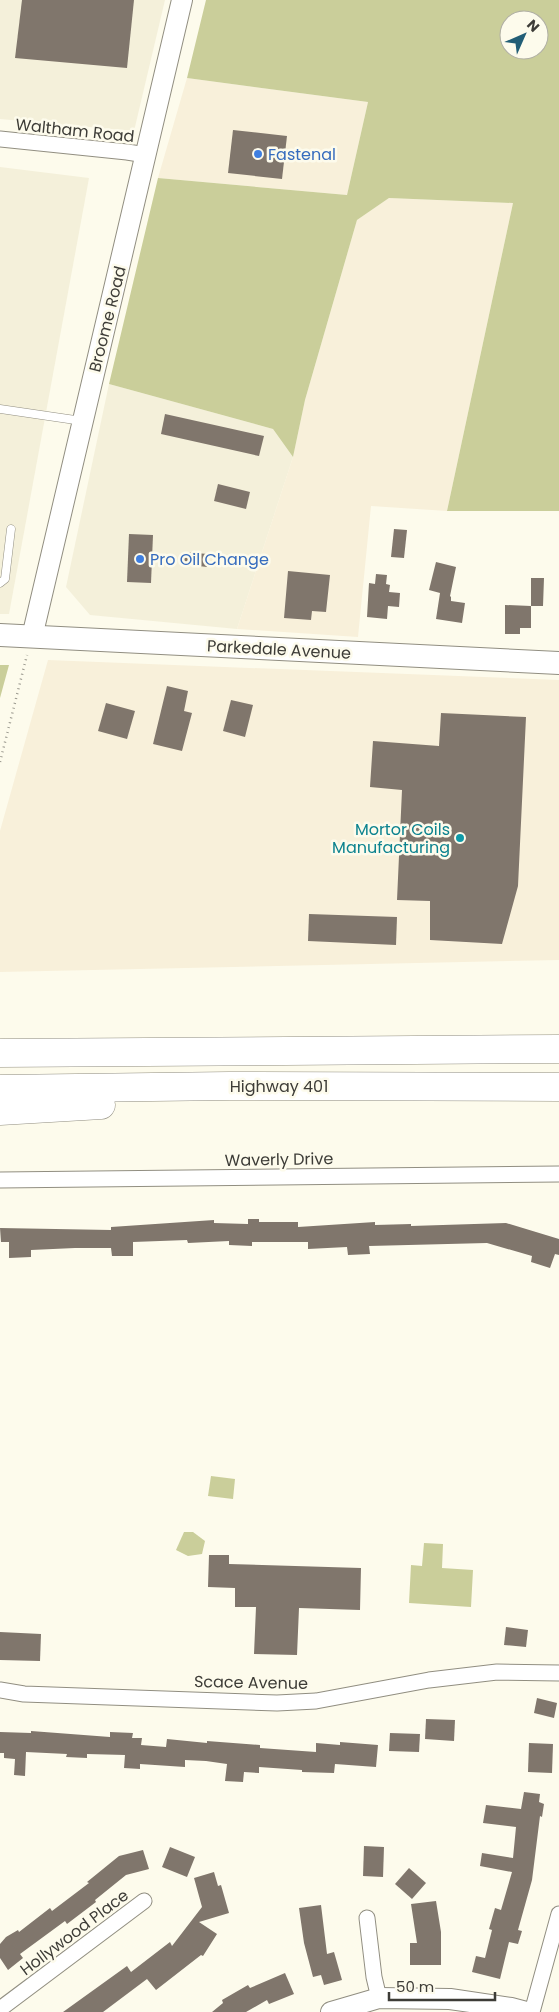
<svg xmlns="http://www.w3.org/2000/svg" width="559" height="2012" viewBox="0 0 559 2012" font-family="Poppins,sans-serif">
  <rect width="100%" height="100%" fill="#fdfbec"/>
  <g fill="#f4f0da">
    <polygon points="0,0 165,0 134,131 0,119"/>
    <polygon points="0,167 89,178 9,614 0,614"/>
    <polygon points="109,384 273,429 293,457 237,629 90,615 66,587"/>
  </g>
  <g fill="#f8f0da">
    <polygon points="187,78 368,102 347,195 158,178"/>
    <polygon points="389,198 513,203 447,511 371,506 358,637 237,629 293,457 305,400 357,220"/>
    <polygon points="48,660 559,680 559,960 0,972 0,831"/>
  </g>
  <g fill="#cace9a" fill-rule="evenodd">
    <path d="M 206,0 L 559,0 L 559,511 L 447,511 L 513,203 L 389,198 L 357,220 L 305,400 L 293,457 L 273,429 L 109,384 L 158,178 L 347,195 L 368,102 L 187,78 ZM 509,20 L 539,20 L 539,50 L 509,50 Z"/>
    <polygon points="0,665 9,665 0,698"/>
    <polygon points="211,1476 235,1479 233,1499 208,1496"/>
    <polygon points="184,1532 193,1532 205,1541 202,1554 188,1556 176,1550"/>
    <polygon points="424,1543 443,1544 442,1568 473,1570 471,1607 409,1603 411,1565 422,1566"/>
  </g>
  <g fill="#80766c">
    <polygon points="22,0 134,0 127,68 15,58"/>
    <polygon points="233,130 287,136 282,179 228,173"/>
    <polygon points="165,414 264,436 259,456 161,434"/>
    <polygon points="218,484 250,492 246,509 214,501"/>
    <polygon points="394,529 407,530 404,558 391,557"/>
    <polygon points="129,534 153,535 151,583 127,582"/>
    <polygon points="183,552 208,554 207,567 182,564"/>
    <polygon points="436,562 456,567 450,596 451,597 451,601 465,603 462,623 436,619 440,593 429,590"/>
    <polygon points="288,571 330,575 326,612 312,611 311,620 284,618"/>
    <polygon points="376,574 387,575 386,584 390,585 389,592 400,593 399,607 388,606 387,619 367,617 369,583 375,584"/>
    <polygon points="531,578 544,578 543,606 531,606 531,628 520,628 520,634 505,634 505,605 531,606"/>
    <polygon points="167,686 188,691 184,711 192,713 182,751 153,744"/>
    <polygon points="231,700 253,705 245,737 223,731"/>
    <polygon points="106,703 135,711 127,739 98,731"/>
    <polygon points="441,713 526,717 518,886 502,944 430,940 430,901 397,900 402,790 370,787 373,741 439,746"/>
    <polygon points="309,914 397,917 396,945 308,941"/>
    <polygon points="248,1219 259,1219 259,1222 298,1222 298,1227 375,1222 375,1225 411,1224 411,1226 506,1223 559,1239 559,1255 555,1254 550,1268 531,1262 532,1256 487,1243 369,1246 370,1254 348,1255 347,1247 308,1249 308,1242 252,1242 252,1246 229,1245 229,1241 188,1243 187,1240 133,1242 133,1256 112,1256 111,1248 75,1248 31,1250 31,1257 9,1258 9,1242 1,1242 0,1228 111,1230 111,1227 214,1220 214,1223 248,1224"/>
    <polygon points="209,1555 229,1555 229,1564 361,1568 360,1610 299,1608 297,1655 254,1654 256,1607 235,1607 235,1588 208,1587"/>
    <polygon points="506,1627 528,1630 526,1647 504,1645"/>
    <polygon points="0,1632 41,1634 40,1661 0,1660"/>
    <polygon points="537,1698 557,1703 554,1718 534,1713"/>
    <polygon points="426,1719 455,1720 454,1741 425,1739"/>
    <polygon points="31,1731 110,1737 110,1732 133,1733 132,1738 142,1738 141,1745 166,1747 167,1739 207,1743 207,1741 260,1745 260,1748 316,1752 316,1743 340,1745 340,1742 378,1745 376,1767 335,1764 334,1773 302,1772 302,1770 259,1767 259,1773 244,1772 243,1782 225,1781 227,1764 206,1761 185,1760 185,1767 140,1764 140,1769 124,1768 125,1755 87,1754 87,1758 66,1757 67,1754 26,1752 25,1776 14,1775 15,1759 4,1758 4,1753 0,1753 0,1732 31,1733"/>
    <polygon points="390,1733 420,1734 419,1752 389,1751"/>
    <polygon points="529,1743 553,1744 552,1773 528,1772"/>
    <polygon points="524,1792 540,1794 539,1802 544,1804 542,1817 540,1816 532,1880 518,1930 522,1931 518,1944 509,1942 500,1979 472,1972 476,1956 485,1958 492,1930 489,1929 495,1908 501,1910 512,1872 480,1866 482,1853 513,1858 516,1827 483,1823 486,1805 521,1809"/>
    <polygon points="364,1846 384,1847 383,1877 363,1876"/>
    <polygon points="170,1847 195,1857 187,1877 162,1867"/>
    <polygon points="143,1850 149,1869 126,1875 95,1900 96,1902 67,1924 65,1921 20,1954 23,1958 8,1970 0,1958 0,1944 6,1937 18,1930 19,1932 50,1908 52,1911 89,1883 87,1882 119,1856"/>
    <polygon points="409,1868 426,1883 412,1899 395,1884"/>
    <polygon points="214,1872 218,1886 221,1885 229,1913 199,1922 217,1934 203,1956 201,1955 156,1990 147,1979 103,2012 63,2012 127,1966 131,1972 170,1942 172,1946 202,1907 194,1878"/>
    <polygon points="436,1901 441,1932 441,1965 410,1965 410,1943 417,1943 411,1904"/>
    <polygon points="321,1905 327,1954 334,1952 342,1980 324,1985 321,1975 313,1977 304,1943 299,1908"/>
    <polygon points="285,1973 294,1994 269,2004 267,2000 246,2012 212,2012 223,2003 222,2000 248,1985 250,1988"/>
  </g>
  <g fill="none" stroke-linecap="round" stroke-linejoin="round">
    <defs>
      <g id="service">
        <polyline points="0,409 82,421"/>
        <polyline points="0,583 5,579 11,529"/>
      </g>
      <g id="minor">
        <polyline points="0,139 127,152 146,155"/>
        <polyline points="0,1180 559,1174"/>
        <polyline points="0,1690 24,1694 277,1703 316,1701 429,1680 497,1672 559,1673"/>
        <polyline points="367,1918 374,1977 379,1998"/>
        <polyline points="0,2009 144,1901"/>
        <polyline points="532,2012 559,1914"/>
      </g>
      <g id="tertiary">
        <polyline points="32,637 182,0"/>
        <polyline points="331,2012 379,1998 450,1999 511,2008 526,2012"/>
      </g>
      <polyline id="secondary" points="0,635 559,663"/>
      <g id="motorway">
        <polyline points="0,1053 559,1049"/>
        <polyline points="0,1089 229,1086 559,1087"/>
        <polyline points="0,1111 101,1105"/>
      </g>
    </defs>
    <use href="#service" stroke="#918e81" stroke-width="9"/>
    <use href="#minor" stroke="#918e81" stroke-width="17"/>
    <use href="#tertiary" stroke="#918e81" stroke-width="22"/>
    <use href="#secondary" stroke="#918e81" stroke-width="24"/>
    <use href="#motorway" stroke="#918e81" stroke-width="29"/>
    <polyline stroke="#9a988e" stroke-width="2.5" stroke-dasharray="1 4" stroke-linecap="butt" points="0,762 27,655"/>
    <use href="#service" stroke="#fff" stroke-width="8"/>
    <use href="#minor" stroke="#fff" stroke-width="15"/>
    <use href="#tertiary" stroke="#fff" stroke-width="20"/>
    <use href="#secondary" stroke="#fff" stroke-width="22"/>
    <use href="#motorway" stroke="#fff" stroke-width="28"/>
  </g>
  <g fill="#3f7fe0" stroke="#fdfbec" stroke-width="2">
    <circle cx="258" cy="154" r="5"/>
    <circle cx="140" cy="559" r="5"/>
  </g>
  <circle fill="#0f9aa8" stroke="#fdfbec" stroke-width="2" cx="460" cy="838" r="5"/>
  <g text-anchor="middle" stroke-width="5" stroke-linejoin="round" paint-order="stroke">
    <g font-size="16" fill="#3d3c37" stroke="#fdfbec">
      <text transform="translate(75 130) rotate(6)" y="6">Waltham Road</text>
      <text transform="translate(107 319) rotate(-76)" y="6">Broome Road</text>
      <text transform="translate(279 649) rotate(3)" y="6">Parkedale Avenue</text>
      <text x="279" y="1092">Highway 401</text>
      <text transform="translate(279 1159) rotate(-1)" y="6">Waverly Drive</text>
      <text transform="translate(251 1682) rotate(1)" y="6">Scace Avenue</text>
      <text transform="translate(74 1932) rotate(-37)" y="6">Hollywood Place</text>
    </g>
    <g font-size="16" fill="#366cbe" stroke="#fdfbec" text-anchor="start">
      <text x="268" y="160">Fastenal</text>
      <text x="150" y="565">Pro Oil Change</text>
    </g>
    <g font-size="16" fill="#0d838f" stroke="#fdfbec" text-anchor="end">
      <text x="450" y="835">Mortor Coils<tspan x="450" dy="18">Manufacturing</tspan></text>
    </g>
  </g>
  <g transform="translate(524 35) rotate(45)"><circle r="24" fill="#fdfbec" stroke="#b0afa4"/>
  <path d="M0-4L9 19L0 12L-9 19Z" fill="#225e76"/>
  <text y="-8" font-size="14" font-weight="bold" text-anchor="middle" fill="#3d3c37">N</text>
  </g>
  <path d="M389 1992v8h106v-8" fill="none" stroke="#3d3c37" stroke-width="2.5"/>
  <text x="396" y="1992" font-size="15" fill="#3d3c37" stroke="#fdfbec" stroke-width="4" paint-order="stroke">50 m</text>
</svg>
